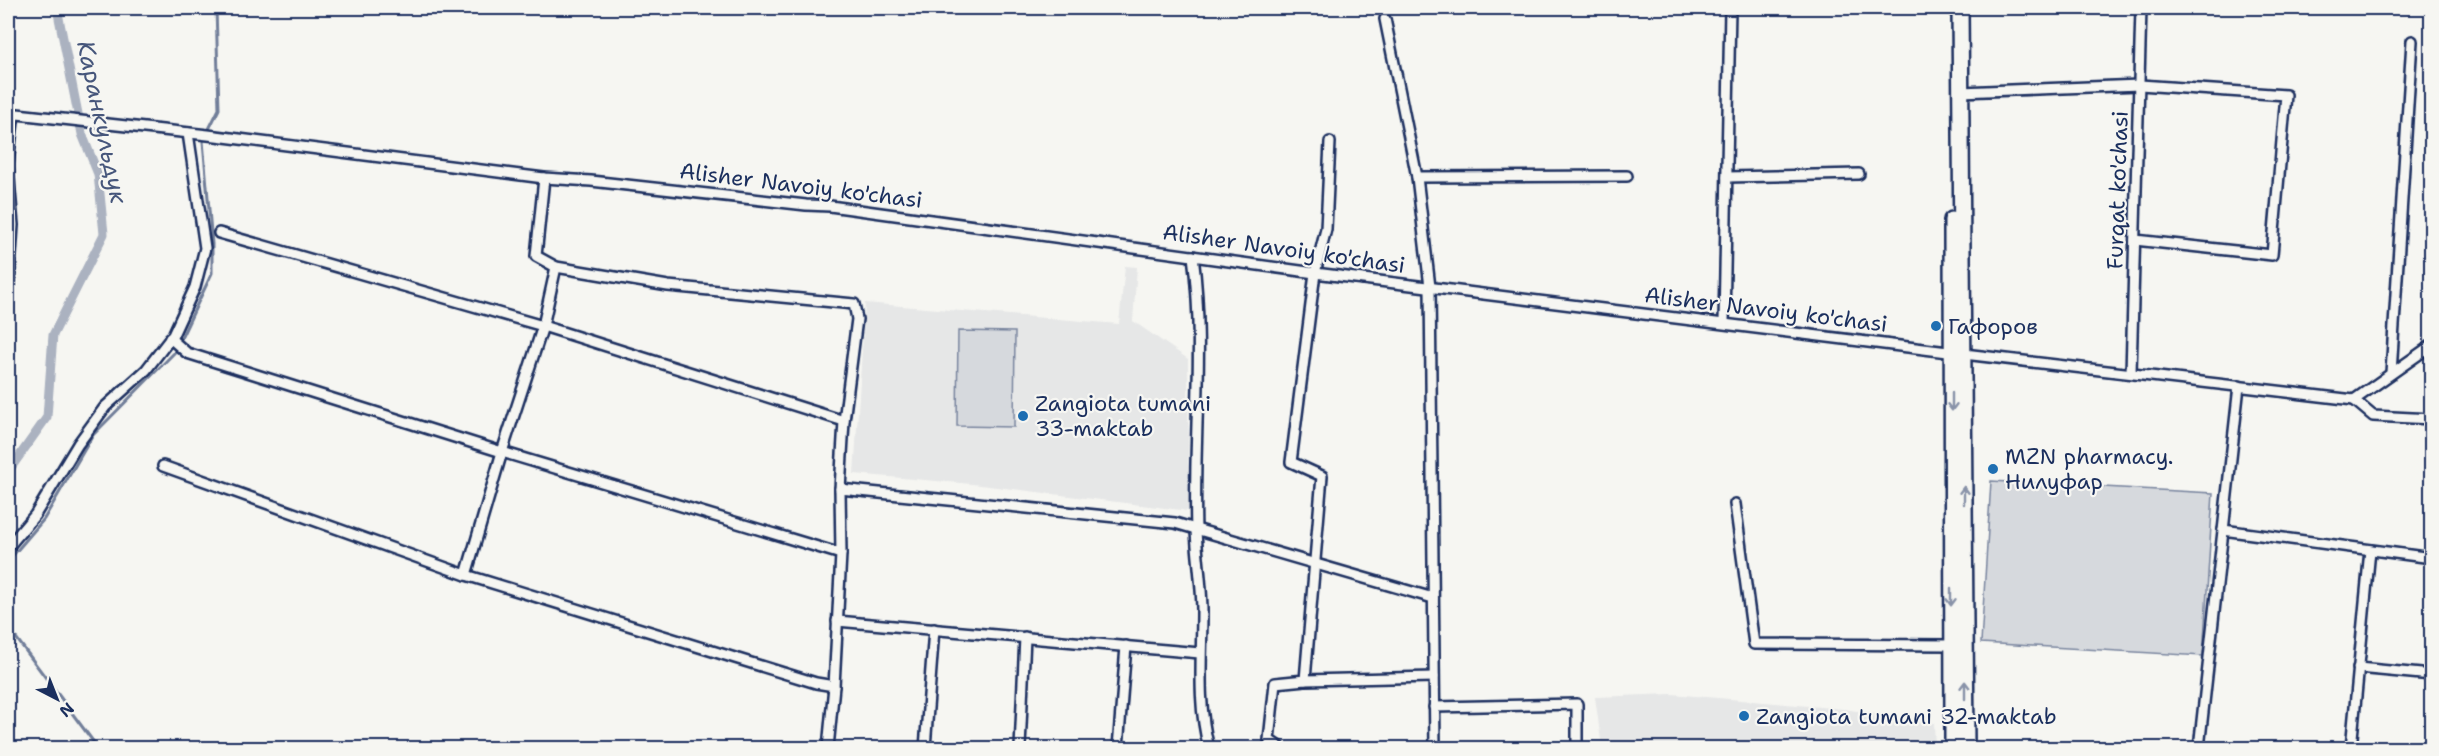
<svg xmlns="http://www.w3.org/2000/svg" width="2439" height="756" viewBox="0 0 2439 756" font-family="'Shantell Sans',sans-serif">
  <rect width="100%" height="100%" fill="#f6f6f2"/>
  <filter id="ink" filterUnits="userSpaceOnUse"><feTurbulence type="fractalNoise" baseFrequency=".0167" numOctaves="2"/><feDisplacementMap in="SourceGraphic" scale="12" xChannelSelector="R" yChannelSelector="G"/><feConvolveMatrix kernelMatrix="1 2 1 2 8 2 1 2 1" color-interpolation-filters="sRGB"/></filter>
  <g filter="url(#ink)">
    <g fill="#e6e7e7">
      <polygon points="1125,266 1137,267 1133,321 1188,359 1189,511 972,484 854,474 865,303 1119,324"/>
      <polygon points="1672,694 1844,709 1934,723 1935,748 1602,748 1595,697"/>
    </g>
    <g fill="#d6d9dd" stroke="#78849e" stroke-width="1.5">
      <polygon points="958,331 1015,332 1014,427 957,426"/>
      <polygon points="1991,481 2213,493 2203,656 1981,643"/>
    </g>
    <g fill="none" stroke-linecap="round" stroke-linejoin="round">
      <g stroke="#717e99" stroke-width="3">
        <polyline points="8,561 44,519 93,435 174,353 212,273 212,244 203,141 219,109 216,8"/>
        <polyline points="8,627 98,748"/>
      </g>
      <polyline stroke="#abb2c0" stroke-width="9" points="8,472 47,417 53,335 104,234 98,174 82,134 57,8"/>
      <defs>
        <g id="minor">
          <polyline points="1385,19 1417,177 1430,287 1435,748"/>
          <polyline points="1961,92 2140,85 2286,95 2272,255 2135,240"/>
          <polyline points="8,113 208,135 544,178 591,181 806,205 830,206 1315,273 1964,354 2354,400"/>
          <polyline points="8,163 14,114"/>
          <polyline points="8,167 13,225 8,303"/>
          <polyline points="1417,177 1627,176"/>
          <polyline points="1727,177 1859,174"/>
          <polyline points="544,178 536,256 556,267 668,286 854,304 857,319 844,421 840,489 841,554 834,686 828,748"/>
          <polyline points="219,233 543,326 844,421"/>
          <path d="M 1193,256 C 1205,346 1193,438 1196,530 C 1197,557 1202,585 1202,612 C 1202,657 1197,704 1209,748"/>
          <polyline points="1724,323 1730,8"/>
          <polyline points="170,338 187,353 502,452 841,554"/>
          <polyline points="2131,373 2141,8"/>
          <polyline points="2391,373 2412,41"/>
          <polyline points="2354,400 2432,345"/>
          <polyline points="2354,400 2373,416 2432,419"/>
          <polyline points="163,466 466,575 816,683 834,686"/>
          <polyline points="840,489 1175,523 1433,598"/>
          <polyline points="1735,504 1754,644 1951,645"/>
          <polyline points="2223,530 2432,558"/>
          <polyline points="8,547 35,515 78,444 105,407 146,370 173,335 195,287 205,248 188,133"/>
          <polyline points="466,575 502,452 543,326 556,267"/>
          <polyline points="837,621 1200,653"/>
          <polyline points="2358,668 2432,675"/>
          <polyline points="1305,680 1434,677"/>
          <polyline points="1434,707 1577,704 1577,748"/>
          <polyline points="925,748 934,629"/>
          <polyline points="1020,748 1025,637"/>
          <polyline points="1118,748 1126,646"/>
          <polyline points="1281,748 1269,740 1275,683 1305,680 1322,476 1291,462 1315,273 1326,229 1330,142"/>
          <polyline points="2199,748 2239,386"/>
          <polyline points="2351,748 2370,550"/>
        </g>
        <g id="primary">
          <polyline points="1960,8 1966,748"/>
          <polyline points="1952,220 1953,748"/>
        </g>
      </defs>
      <use href="#minor" stroke="#1b2f5e" stroke-width="14"/>
      <use href="#primary" stroke="#1b2f5e" stroke-width="20"/>
      <use href="#minor" stroke="#f6f6f2" stroke-width="9"/>
      <use href="#primary" stroke="#f6f6f2" stroke-width="15"/>
    </g>
    <defs><path id="oneway-shaft" d="M-6 0H5M1.5-3L5.5 0L1.5 3" fill="none" stroke-width="1.6" stroke-linecap="round" stroke-linejoin="round" transform="scale(1.5)"/></defs>
    <g stroke="#8892a8">
      <use href="#oneway-shaft" transform="translate(1952 402) rotate(90)"/>
      <use href="#oneway-shaft" transform="translate(1964 495) rotate(-90)"/>
      <use href="#oneway-shaft" transform="translate(1951 597) rotate(90)"/>
      <use href="#oneway-shaft" transform="translate(1965 690) rotate(-90)"/>
    </g>
  </g>
  <g fill="#1f6fb2" stroke="#f6f6f2" stroke-width="2">
    <circle cx="1936" cy="326" r="6"/>
    <circle cx="1023" cy="416" r="6"/>
    <circle cx="1993" cy="469" r="6"/>
    <circle cx="1744" cy="716" r="6"/>
  </g>
  <g text-anchor="middle" stroke-width="4.5" stroke-linejoin="round" paint-order="stroke">
    <g font-size="22" fill="#1b2f5e" stroke="#f6f6f2">
      <text transform="translate(801 185) rotate(7)" y="8">Alisher Navoiy ko'chasi</text>
      <text transform="translate(2117 190) rotate(-88)" y="8">Furqat ko'chasi</text>
      <text transform="translate(1284 248) rotate(8)" y="8">Alisher Navoiy ko'chasi</text>
      <text transform="translate(1766 309) rotate(7)" y="8">Alisher Navoiy ko'chasi</text>
    </g>
    <g font-size="22" fill="#1b2f5e" stroke="#f6f6f2" text-anchor="start">
      <text x="1948" y="334">Гафоров</text>
      <text x="1035" y="411">Zangiota tumani<tspan x="1035" dy="25">33-maktab</tspan></text>
      <text x="2005" y="464">MZN pharmacy.<tspan x="2005" dy="25">Нилуфар</tspan></text>
      <text x="1756" y="724">Zangiota tumani 32-maktab</text>
    </g>
    <g font-size="24" font-style="italic" fill="#46567b" stroke="#f6f6f2">
      <text transform="translate(102 122) rotate(78)" y="8">Каранкульдук</text>
    </g>
  </g>
  <rect width="2439" height="756" fill="none" stroke="#f6f6f2" stroke-width="30"/>
  <rect x="15" y="15" width="2409" height="726" fill="none" stroke="#1b2f5e" stroke-width="2" filter="url(#ink)"/>
  <g transform="translate(57 699) rotate(138)" stroke="#f6f6f2" stroke-width="4.5" paint-order="stroke">
  <path d="M0-4.5L10 22L0 15L-10 22Z" fill="#1b2f5e"/>
  <text y="-9" font-size="16" font-weight="bold" text-anchor="middle" fill="#1b2f5e">N</text>
  </g>
</svg>
